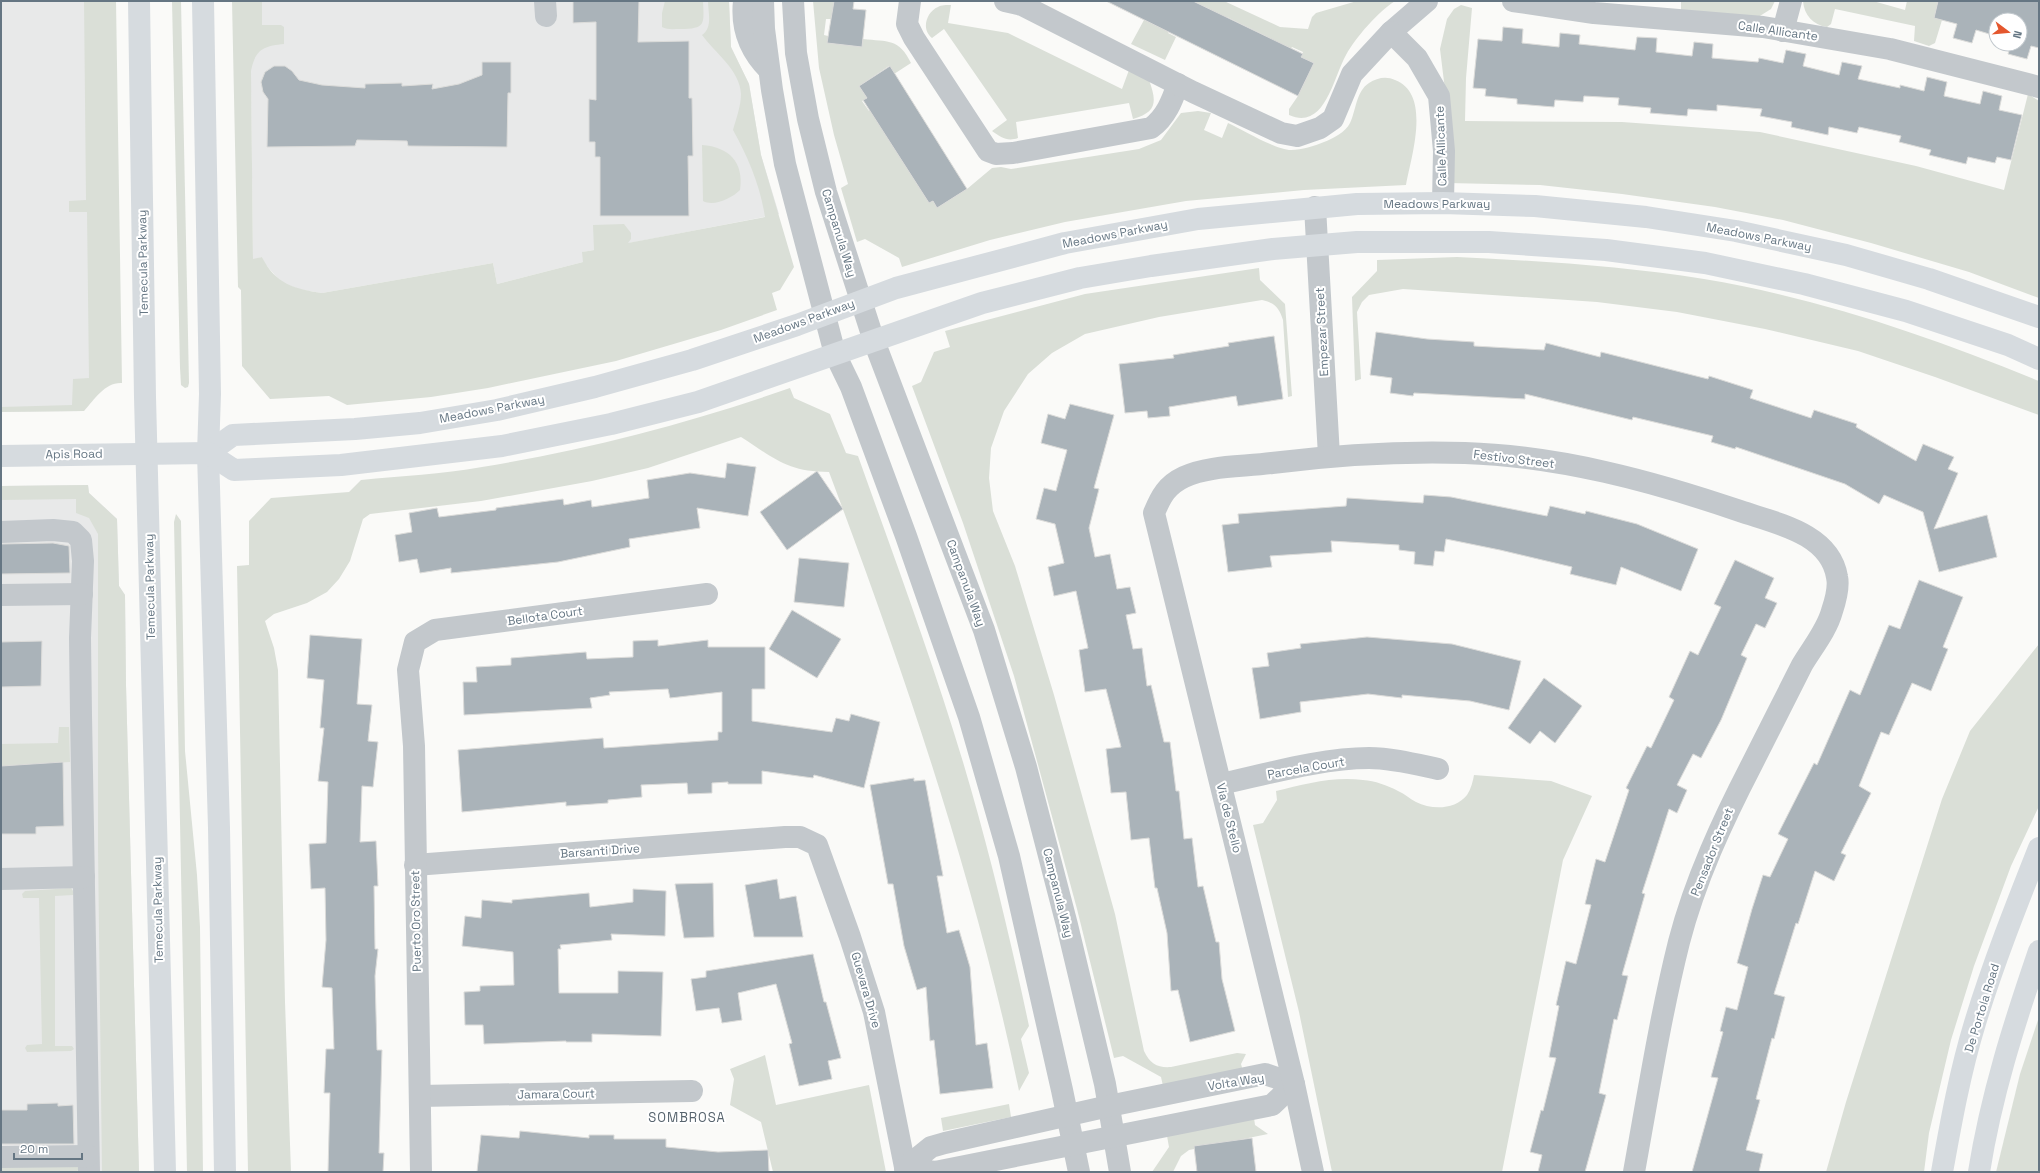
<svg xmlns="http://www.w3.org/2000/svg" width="2040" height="1173" viewBox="0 0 2040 1173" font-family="'Space Grotesk',sans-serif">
  <rect width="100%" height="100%" fill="#fafaf8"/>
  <g fill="#e8e9e9">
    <polygon points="1,1 94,1 99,365 84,411 1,412"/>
    <polygon points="250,1 729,1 731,47 749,84 761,155 779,214 583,252 583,262 497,284 493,263 322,293 302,290 282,283 265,264 262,257 253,260"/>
    <polygon points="88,485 89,493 117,519 119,586 125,595 126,685 139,1172 1,1172 1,486"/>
  </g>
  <g fill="#dadfd7">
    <path d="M 84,1 L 116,1 L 122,383 C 105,382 95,399 84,411 L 1,412 L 1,407 L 72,405 L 73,379 L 89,378 L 87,212 L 69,212 L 69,201 L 86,200 Z"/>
    <polygon points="172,1 181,1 189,383 188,387 185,388 181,385 180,368"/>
    <path d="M 232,1 L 262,1 L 262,25 L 281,25 L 284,27 L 284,44 C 263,46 255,50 251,71 L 253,259 L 262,257 C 275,284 295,289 322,293 L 493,263 L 497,284 L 583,262 L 582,252 L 594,250 L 593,225 L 624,224 L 631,233 L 631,239 L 628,243 L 765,217 C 760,185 748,157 733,130 C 736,119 741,106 741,94 C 740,70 715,53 702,35 C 713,28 708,12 708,1 L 729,1 L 731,47 L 749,84 L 761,155 L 794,267 L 780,290 L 772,293 L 777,310 L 721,330 L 616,361 L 488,388 L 431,397 L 347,405 L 329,396 L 270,399 L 242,366 L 241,290 L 238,287 Z"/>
    <path d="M 665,1 L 703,1 C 704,24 706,29 680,29 C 674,29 667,30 662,27 L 662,13 Z"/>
    <path d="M 813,1 L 834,1 L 832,19 L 826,19 L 824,35 L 828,36 L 828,43 L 862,47 L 863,39 C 888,42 899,38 911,63 L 894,74 L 889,66 L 859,86 L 867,98 L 862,101 L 869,111 L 874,108 C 888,143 910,172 929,203 L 933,201 L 937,208 L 967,189 L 992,168 L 1001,167 L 1011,169 L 1139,149 L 1161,140 L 1181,113 L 1198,111 L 1211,113 L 1204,130 L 1222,138 L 1228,123 C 1243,130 1276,150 1291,150 C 1302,150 1314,146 1324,142 C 1332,139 1346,132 1350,123 C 1356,111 1356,91 1369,83 C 1377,78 1386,76 1395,80 C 1432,94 1411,157 1406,185 L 1304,190 L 1186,201 L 1065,222 L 990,240 L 902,267 L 899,258 L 865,239 L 857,242 L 841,188 L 848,184 L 834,135 L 819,68 Z"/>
    <polygon points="1183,1 1168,33 1176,37 1165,60 1131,44 1144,20"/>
    <path d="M 1193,1 L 1224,1 L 1280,27 L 1308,29 L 1312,17 L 1316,13 L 1357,1 L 1395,1 C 1378,12 1356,37 1346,55 C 1333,78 1325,131 1289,115 L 1289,109 L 1298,96 L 1314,63 L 1301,57 L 1303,52 L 1292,47 L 1289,52 L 1268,42 L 1270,38 L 1227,17 L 1224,24 L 1207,8 Z"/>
    <polygon points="1681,1 1775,1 1771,9 1755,19 1681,10"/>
    <path d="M 1803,1 L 1873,1 L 1905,10 L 1907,1 L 1938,1 L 1934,18 L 1942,20 L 1935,43 L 1929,46 L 1914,41 L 1915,26 L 1835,9 L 1831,24 L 1827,27 C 1813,25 1804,15 1803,1 Z"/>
    <path d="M 951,5 L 948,23 L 1008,33 L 1122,89 L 1129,70 L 1149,80 C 1157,102 1157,112 1133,119 L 1129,103 L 1016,122 L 1018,138 C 1007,142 1001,137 992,131 L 1007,120 L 944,29 L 932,38 C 921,30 926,12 938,7 C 941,5 947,5 951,5 Z"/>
    <polygon points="1461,5 1472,8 1466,78 1465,121 1622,122 1760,132 1916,166 2004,190 2028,94 2039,101 2039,298 1969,272 1871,243 1783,220 1715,207 1622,194 1540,185 1448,183 1446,98 1440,49 1447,19 1454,9"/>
    <path d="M 702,145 C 729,147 744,162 740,190 C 732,198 714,207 703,201 Z"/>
    <path d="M 1457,257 C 1539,261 1622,266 1704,279 C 1819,298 1932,337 2039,381 L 2039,415 L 1935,377 L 1858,351 L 1765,329 L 1677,312 L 1597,302 L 1403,289 L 1369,295 L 1362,302 L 1357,312 L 1361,379 L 1355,381 L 1352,297 L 1377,271 L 1377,260 Z"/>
    <path d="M 1259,268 L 1260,280 L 1285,304 L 1292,396 L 1288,397 L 1283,320 C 1279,308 1275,303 1262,300 L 1159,317 L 1085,334 L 1052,353 L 1028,374 L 1004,411 L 991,448 L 989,478 L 993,511 L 1015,566 L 1054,695 L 1115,914 L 1144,1051 C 1150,1064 1158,1068 1171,1067 L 1237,1053 L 1246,1054 L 1241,1064 L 1243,1071 L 1163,1086 L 1161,1077 L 1123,1056 L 1114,1058 L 1077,909 L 1014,676 L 963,523 L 912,386 L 921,382 L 934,352 L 950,347 L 945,331 L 1085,294 Z"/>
    <path d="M 790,388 L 794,398 L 830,414 L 846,453 L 858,456 C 894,557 932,659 963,762 C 989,849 1010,937 1029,1026 L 1021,1039 L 1029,1073 L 1019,1091 C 975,880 905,674 829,472 C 787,472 774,458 741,437 L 648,468 L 592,481 L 481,501 L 370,514 L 363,519 L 350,561 L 339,579 L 327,592 L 307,603 L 274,614 L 265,621 L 274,648 L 278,670 L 285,1002 L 291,1172 L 248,1172 L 237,566 L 249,565 L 249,521 L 271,498 L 349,492 L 361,480 C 401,476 442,474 482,467 C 586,450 690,423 790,388 Z"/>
    <polygon points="88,485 89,493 117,519 119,586 125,595 126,685 139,1172 102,1172 98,848 98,534 89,518 76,513 76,499 1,500 1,486"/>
    <polygon points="176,514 181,521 185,751 197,875 200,927 203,1172 187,1172 174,522"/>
    <polygon points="2039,644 2039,806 2011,866 1974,966 1951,1040 1929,1133 1924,1172 1826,1172 1846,1102 1942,799 1970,731"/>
    <polygon points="59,727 69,727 70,762 1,766 1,744 58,743"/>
    <path d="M 1474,775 L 1551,781 L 1592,796 L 1563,860 L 1502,1172 L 1332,1172 L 1299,1012 L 1253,825 L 1263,823 L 1277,800 L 1276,791 C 1304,784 1334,776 1363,780 C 1375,781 1387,785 1398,791 C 1405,794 1410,799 1416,802 C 1432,810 1455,810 1467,795 C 1471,789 1473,781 1474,775 Z"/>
    <polygon points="71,888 73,891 73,895 55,896 55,1046 72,1046 74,1049 71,1051 27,1052 25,1048 27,1045 42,1044 39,898 23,898 22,894 25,891"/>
    <polygon points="2039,1017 2039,1172 1996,1172 2020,1074"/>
    <polygon points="765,1055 776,1105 869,1085 886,1172 773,1172 761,1122 730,1105 734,1079 730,1069"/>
    <polygon points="1009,1104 1011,1117 943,1131 941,1118"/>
    <polygon points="1254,1118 1255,1125 1268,1134 1189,1150 1181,1156 1173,1172 1152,1172 1169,1147 1167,1136"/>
    <polygon points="1,1163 78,1166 78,1170 77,1172 1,1172"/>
  </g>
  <g fill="#aab3b9" stroke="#dcdcda">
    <polygon points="573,1 639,1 638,42 689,41 689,98 692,98 693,156 688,156 689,216 600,216 600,157 595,157 595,142 589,142 589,99 596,100 596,22 573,23"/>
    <polygon points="834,1 854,1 853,9 866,10 862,47 827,43"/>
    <polygon points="1106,1 1193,1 1303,54 1301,57 1314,63 1298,96"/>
    <polygon points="1938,1 2039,1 2039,48 2031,46 2027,59 2008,54 2011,44 2020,44 2020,20 1996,20 1996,36 1976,30 1972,43 1953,38 1957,24 1934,18"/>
    <polygon points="1503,27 1523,29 1522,43 1559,47 1560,33 1580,35 1579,44 1635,50 1637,37 1657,38 1656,52 1692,56 1694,42 1713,44 1712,58 1758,62 1759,58 1783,63 1786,50 1806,54 1803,66 1839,75 1842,62 1862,66 1858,79 1900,88 1900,85 1924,91 1927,77 1947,82 1944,96 1980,104 1983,91 2002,96 1999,110 2022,115 2011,160 1997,157 1995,163 1968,157 1966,164 1929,155 1931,150 1899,142 1901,136 1859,127 1857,133 1829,127 1828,135 1791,127 1792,122 1760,116 1762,109 1717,105 1717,111 1688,109 1687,116 1650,113 1651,108 1618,105 1619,98 1584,96 1583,102 1555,100 1554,107 1517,104 1517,99 1485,96 1486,89 1473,88 1478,39 1502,41"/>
    <polygon points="482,62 511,62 511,93 508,93 507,147 408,146 407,141 357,140 355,146 267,147 268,99 263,92 261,82 265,72 274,66 285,66 292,71 299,80 322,85 365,88 365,84 402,83 402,86 433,84 432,89 459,84 482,75"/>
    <polygon points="890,66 967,189 937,208 933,201 929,203 863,100 867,98 859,86"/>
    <polygon points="1376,332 1427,339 1474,342 1474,346 1544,350 1546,343 1600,357 1601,352 1708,379 1709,376 1753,390 1750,398 1811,418 1814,410 1857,424 1856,427 1916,461 1923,444 1954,457 1948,469 1958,473 1934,529 1987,515 1997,557 1939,572 1923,512 1884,495 1879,504 1845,484 1736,447 1735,449 1711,442 1713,436 1633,417 1632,420 1525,394 1525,399 1414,393 1413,396 1390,393 1392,378 1370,375"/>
    <polygon points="1274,336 1283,399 1238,406 1236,396 1169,407 1170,416 1148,418 1147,411 1125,413 1119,364 1174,358 1173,355 1229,346 1228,343"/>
    <polygon points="1070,404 1114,415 1094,488 1099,489 1089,528 1095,557 1110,554 1117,589 1130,587 1136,613 1126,615 1133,649 1142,648 1147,686 1151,685 1164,742 1170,742 1176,791 1179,791 1184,839 1192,838 1198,887 1203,886 1216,942 1219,942 1222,979 1235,1031 1190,1042 1178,990 1171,991 1167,933 1157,888 1155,888 1149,838 1131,840 1126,792 1111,793 1106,749 1121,747 1106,689 1085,692 1079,650 1088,648 1076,591 1054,596 1048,567 1064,563 1055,524 1036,519 1044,488 1056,491 1067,450 1041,443 1048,414 1065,419"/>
    <polygon points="727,463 756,467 748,516 697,508 700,528 629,539 630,547 558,562 451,573 451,568 420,573 417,559 399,562 395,535 412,532 409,513 437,508 439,517 496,510 496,508 563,499 564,505 591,500 592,507 649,498 647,480 690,473 725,478"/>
    <polygon points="817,471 843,509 787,550 760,512"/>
    <polygon points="1424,495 1451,497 1547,516 1550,506 1585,514 1586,511 1637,524 1698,549 1681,591 1621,567 1616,585 1570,574 1572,567 1500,550 1446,539 1444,552 1435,551 1433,566 1414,564 1415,552 1399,550 1399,545 1331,541 1332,552 1270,556 1272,567 1228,572 1222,525 1239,523 1238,514 1346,506 1347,498 1423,503"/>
    <polygon points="53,543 69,546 70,573 1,574 1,544"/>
    <polygon points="799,558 849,563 844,607 794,602"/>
    <polygon points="1735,560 1774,578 1765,598 1777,603 1765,628 1756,624 1741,655 1747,658 1721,720 1701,758 1693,754 1677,785 1687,790 1677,813 1669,809 1642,893 1645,894 1622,975 1628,976 1617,1020 1614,1019 1599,1093 1606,1095 1585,1172 1538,1172 1542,1155 1530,1152 1541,1110 1543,1111 1556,1058 1549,1057 1559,1006 1556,1005 1566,961 1576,964 1591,905 1585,904 1596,859 1605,862 1629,790 1626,788 1647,746 1651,748 1674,700 1669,697 1690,651 1698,655 1721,607 1714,604"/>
    <polygon points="1919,580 1963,597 1943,647 1948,649 1931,691 1912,683 1889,735 1881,732 1859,786 1871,793 1841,853 1846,855 1834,881 1815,871 1798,924 1796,923 1774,994 1785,997 1774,1039 1772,1038 1756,1099 1760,1100 1746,1150 1763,1154 1759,1172 1692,1172 1718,1078 1711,1077 1723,1032 1720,1031 1726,1007 1737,1010 1748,967 1737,963 1752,909 1763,875 1770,877 1788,839 1778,834 1814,763 1817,765 1850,690 1860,695 1889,625 1900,629"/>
    <polygon points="792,610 841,639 817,678 769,649"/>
    <polygon points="310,635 362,639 357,704 372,705 368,741 378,742 373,787 362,786 360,842 376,841 378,886 374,886 375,949 378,949 375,976 377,1050 382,1050 379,1153 384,1153 383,1172 328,1172 330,1093 324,1093 326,1049 334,1049 332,988 322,987 326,940 325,888 311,889 309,844 326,843 328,782 318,781 324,728 320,728 324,680 307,678"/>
    <polygon points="1367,637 1452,644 1521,661 1509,710 1470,701 1402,695 1402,698 1368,694 1300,702 1301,712 1260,719 1252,668 1269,666 1267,653 1301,648 1300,644"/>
    <polygon points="658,640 658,646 708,640 708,647 765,647 765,689 752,689 752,721 832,732 836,718 849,721 851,714 880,722 864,788 814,775 813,778 762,771 762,784 728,784 728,782 712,783 712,793 688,794 687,783 641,785 642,797 608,800 608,803 566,806 566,802 462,812 458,750 603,738 604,748 718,740 718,732 722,732 722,692 670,698 668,689 609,692 610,695 590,698 592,708 464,715 463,682 477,682 476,667 511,665 511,658 586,652 587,659 633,657 633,641"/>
    <polygon points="42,641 41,686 1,687 1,642"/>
    <polygon points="1544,678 1582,706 1555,743 1540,731 1530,744 1508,728"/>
    <polygon points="63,762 64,826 36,827 36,834 1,834 1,766"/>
    <polygon points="914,778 914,781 925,780 943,876 937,876 947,933 959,930 970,967 976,1045 987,1043 993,1088 940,1094 934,1040 930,1041 926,987 917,990 904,946 893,884 888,884 870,785"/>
    <polygon points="777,879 780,899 796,896 803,937 754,937 745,885"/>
    <polygon points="713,883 714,937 684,938 675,884"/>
    <polygon points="633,889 666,891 665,936 611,934 612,940 560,945 561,949 558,949 559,993 618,993 618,971 663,972 661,1036 592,1034 592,1042 566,1042 566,1041 484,1044 483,1025 465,1025 464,992 480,991 480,986 514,985 513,952 462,946 465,916 481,918 482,900 512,903 512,900 589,893 590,907 633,902"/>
    <polygon points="813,954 824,1002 826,1002 841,1058 828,1061 832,1079 799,1086 789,1044 792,1043 776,984 738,993 742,1020 722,1023 719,1008 696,1011 691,979 706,977 706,971"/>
    <polygon points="58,1103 58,1106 73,1105 74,1144 1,1144 1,1110 27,1110 27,1104"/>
    <polygon points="520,1131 589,1138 589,1135 614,1135 614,1139 666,1139 666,1147 718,1152 768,1150 769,1172 477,1172 481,1135 519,1138"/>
    <polygon points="1252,1138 1256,1172 1197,1172 1194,1146"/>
  </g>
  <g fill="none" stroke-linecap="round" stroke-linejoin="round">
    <g stroke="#c3c8cc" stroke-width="22">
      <polyline points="545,1 546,16"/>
      <path d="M 744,1 C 741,28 750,51 769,70"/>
      <polyline points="763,1 764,29 772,90 785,164 835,354 851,387 906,536 969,717 1009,856 1062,1090 1079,1172"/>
      <polyline points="793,1 796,53 808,119 826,192 874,341 984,630 1026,767 1067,925 1105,1084 1120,1172"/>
      <path d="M 910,1 L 907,24 L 914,38 L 988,151 L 996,154 L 1013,153 L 1151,128 C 1166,117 1172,101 1178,84"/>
      <polyline points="1005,1 1022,5 1193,92 1281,133 1297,136 1320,128 1333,119 1352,74 1391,32 1427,1"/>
      <polyline points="1513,1 1594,13 1763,27 1890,49 2039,87"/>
      <polyline points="1783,31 1791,1"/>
      <polyline points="1391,32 1417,58 1439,96 1444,151 1443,203"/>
      <polyline points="1315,207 1329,456"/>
      <polyline points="1,532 53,530 73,532 81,540 83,561 80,638 81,715 89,1172"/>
      <polyline points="1,595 82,594"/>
      <path d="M 1221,784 C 1267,774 1322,758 1369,758 C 1392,758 1415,764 1438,769"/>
      <polyline points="415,865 785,837 800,837 817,845 850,937 874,1012 906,1172"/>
      <polyline points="1,879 84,877"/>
      <polygon points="1265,1074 1294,1084 1272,1105 935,1172 905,1168 931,1147 945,1143 1109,1106"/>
      <polyline points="420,1096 692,1091"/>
      <polyline points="1,1157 88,1156"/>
      <polyline points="421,1172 414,746 408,670 415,642 435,630 707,594"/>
      <path d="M 1313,1172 L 1294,1084 L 1154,513 C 1161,496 1167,485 1184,477 C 1209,465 1245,467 1272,463 C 1336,455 1400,451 1465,453 C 1559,456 1652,481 1740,511 C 1775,523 1830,533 1837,577 C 1839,586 1835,602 1832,611 C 1827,630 1812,648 1802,665 C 1785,698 1769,731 1752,764 C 1723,820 1695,880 1679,942 C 1660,1018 1648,1095 1634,1172"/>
    </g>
    <g stroke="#d6dbdf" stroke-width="22">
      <polyline points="139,1 145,397 165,1172"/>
      <polyline points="203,1 210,394 208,453 219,828 225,1172"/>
      <polyline points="208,453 233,435 355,429 420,423 497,410 595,387 692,360 797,325 896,288 1065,243 1198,219 1357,204 1443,203 1535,206 1646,217 1736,231 1846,255 1929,279 2039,317"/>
      <polyline points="1,456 208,453 234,470 256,469 341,465 502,446 611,424 698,402 982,303 1080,278 1151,266 1273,249 1357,242 1489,242 1606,250 1705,263 1804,284 1906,311 2008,345 2039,359"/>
      <path d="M 1942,1172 C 1951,1122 1960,1072 1975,1023 C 1993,964 2016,906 2039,848"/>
      <path d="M 1979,1172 C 1991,1096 2014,1024 2039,951"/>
    </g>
  </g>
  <g text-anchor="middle" stroke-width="4" stroke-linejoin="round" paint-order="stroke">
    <g font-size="12" fill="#657683" stroke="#fff">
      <text transform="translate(1778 31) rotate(8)" y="4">Calle Allicante</text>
      <text transform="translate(1441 146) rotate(-92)" y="4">Calle Allicante</text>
      <text x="1437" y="208">Meadows Parkway</text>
      <text transform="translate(839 233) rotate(73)" y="4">Campanula Way</text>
      <text transform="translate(1115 234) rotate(-11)" y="4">Meadows Parkway</text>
      <text transform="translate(1759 237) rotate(11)" y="4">Meadows Parkway</text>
      <text transform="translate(143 263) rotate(-91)" y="4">Temecula Parkway</text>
      <text transform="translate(804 321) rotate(-20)" y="4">Meadows Parkway</text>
      <text transform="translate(1322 332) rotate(-93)" y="4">Empezar Street</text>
      <text transform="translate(492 409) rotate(-11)" y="4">Meadows Parkway</text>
      <text transform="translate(74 454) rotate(-1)" y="4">Apis Road</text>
      <text transform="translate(1514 459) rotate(7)" y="4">Festivo Street</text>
      <text transform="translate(966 583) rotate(70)" y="4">Campanula Way</text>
      <text transform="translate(150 587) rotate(-91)" y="4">Temecula Parkway</text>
      <text transform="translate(545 616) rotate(-8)" y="4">Bellota Court</text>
      <text transform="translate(1306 768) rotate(-10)" y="4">Parcela Court</text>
      <text transform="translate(1229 818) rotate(76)" y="4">Via de Stello</text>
      <text transform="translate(600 851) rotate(-4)" y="4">Barsanti Drive</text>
      <text transform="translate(1712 852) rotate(-68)" y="4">Pensador Street</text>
      <text transform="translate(1058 893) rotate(76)" y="4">Campanula Way</text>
      <text transform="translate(158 910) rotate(-91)" y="4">Temecula Parkway</text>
      <text transform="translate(416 921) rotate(-91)" y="4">Puerto Oro Street</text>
      <text transform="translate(866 990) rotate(74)" y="4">Guevara Drive</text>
      <text transform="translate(1982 1008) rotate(-73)" y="4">De Portola Road</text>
      <text transform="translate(1236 1082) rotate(-9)" y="4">Volta Way</text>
      <text transform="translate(556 1094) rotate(-1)" y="4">Jamara Court</text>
    </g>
    <g font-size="13" letter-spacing="1" fill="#57646e" stroke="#fff">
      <text x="687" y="1122">SOMBROSA</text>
    </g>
  </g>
  <rect width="2040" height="1173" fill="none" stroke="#657683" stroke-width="4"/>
  <g transform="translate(2008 32) rotate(106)"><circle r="19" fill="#ffffff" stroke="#c1c8cd"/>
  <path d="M0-3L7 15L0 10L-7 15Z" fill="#e4572e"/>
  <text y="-6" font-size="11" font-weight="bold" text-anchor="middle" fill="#657683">N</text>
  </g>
  <path d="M14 1153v6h68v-6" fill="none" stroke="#657683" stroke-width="2"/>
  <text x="20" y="1153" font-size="12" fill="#657683" stroke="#ffffff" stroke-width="3" paint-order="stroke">20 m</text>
</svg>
